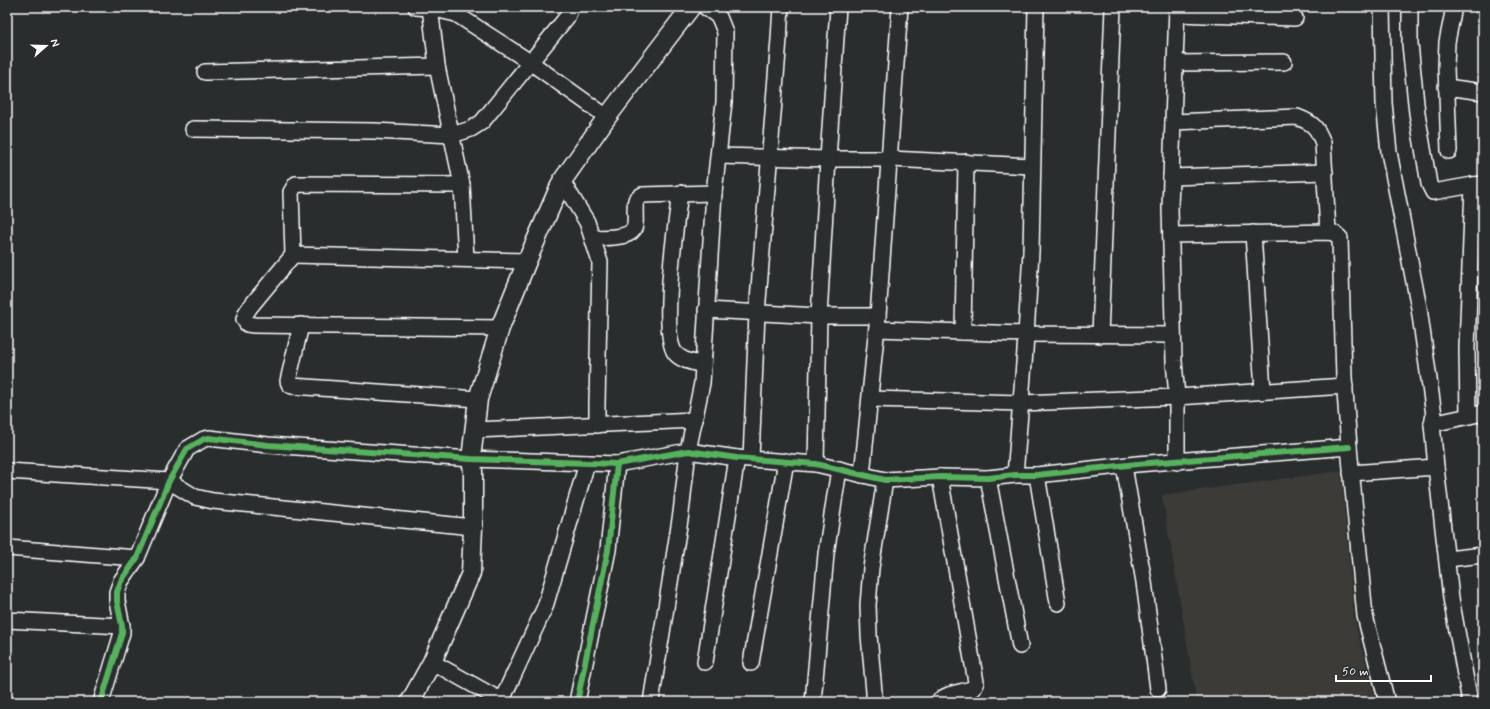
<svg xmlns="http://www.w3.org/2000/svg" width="1490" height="709" viewBox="0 0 1490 709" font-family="Mynerve,sans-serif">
  <rect width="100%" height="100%" fill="#2a2d2e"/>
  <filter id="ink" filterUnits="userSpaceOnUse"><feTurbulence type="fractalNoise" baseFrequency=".025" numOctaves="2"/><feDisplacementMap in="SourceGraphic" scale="8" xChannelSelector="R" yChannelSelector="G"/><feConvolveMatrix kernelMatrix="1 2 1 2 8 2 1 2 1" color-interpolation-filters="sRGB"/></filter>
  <g filter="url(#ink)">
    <polygon fill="#3d3b38" points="1341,471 1354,618 1376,702 1197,702 1162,495"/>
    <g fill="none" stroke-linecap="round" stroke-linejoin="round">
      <defs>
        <g id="minor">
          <polyline points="416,7 430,8 456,14 530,62 607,117"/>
          <polyline points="430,7 437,66 462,185 466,259"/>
          <polyline points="1177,7 1170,208 1174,361 1177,397 1177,462"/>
          <polyline points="1382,7 1384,103 1389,152 1419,308 1434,415 1432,424 1436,467"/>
          <polyline points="1410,7 1410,44 1417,113 1429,184 1433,192 1473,185"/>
          <polyline points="1482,7 1483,8"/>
          <polyline points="1177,14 1295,18"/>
          <polyline points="1175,63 1284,62"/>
          <polyline points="205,72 437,66"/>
          <polyline points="1446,87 1483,92"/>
          <path d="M 1173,122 L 1297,117 C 1313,123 1317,127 1323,143 L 1328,232"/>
          <polyline points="193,129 374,131 452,135 471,129 482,122 567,17 571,7"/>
          <polyline points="1449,151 1446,67 1447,42 1454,7"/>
          <polyline points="719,156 828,159 890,159 1032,166"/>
          <polyline points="1171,177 1325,172"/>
          <polyline points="562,181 587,222 600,262 597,404 597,425"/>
          <polyline points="462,185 296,184 291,192 293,255 250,307 246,313 244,319 247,324 254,325 500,328"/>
          <path d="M 680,193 C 676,223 660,332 675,353 C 682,361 692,362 703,365"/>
          <polyline points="1253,233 1263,391"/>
          <polyline points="1171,235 1328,232 1334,233 1340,238 1344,377 1349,447 1365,616 1387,702"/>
          <path d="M 593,238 C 604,237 633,240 635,225 C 636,216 634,208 636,200 L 642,195 L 714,193"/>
          <polyline points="293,255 527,261"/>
          <polyline points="706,310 819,316 878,316"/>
          <polyline points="301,325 288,381 289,384 292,386 478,399"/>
          <polyline points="877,329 1026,334 1173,335"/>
          <polyline points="963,332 966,162"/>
          <polyline points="1100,335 1113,7"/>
          <polyline points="870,399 1021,403 1177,397 1345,386"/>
          <polyline points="1468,416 1467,348 1473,185 1483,184"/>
          <polyline points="1432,424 1483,413"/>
          <polyline points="475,430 695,420"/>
          <polyline points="751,459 757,313 779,39 781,7"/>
          <polyline points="617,464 688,451 737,458 816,464 885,480 940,477 988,478 1015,475 1037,475 1137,464 1349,447"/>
          <polyline points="816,464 819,316 828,159 838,7"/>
          <polyline points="1124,466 1144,582 1158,689"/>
          <polyline points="7,471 169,481 195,497 213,501 473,527"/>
          <polyline points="1351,473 1436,467 1451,598 1470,702"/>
          <polyline points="862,475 878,316 900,7"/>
          <polyline points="1015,475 1025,351 1031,252 1036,7"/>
          <polyline points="1037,475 1058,603"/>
          <polyline points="988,478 1020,646"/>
          <polyline points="7,548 137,558"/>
          <polyline points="1447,559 1483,555"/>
          <polyline points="7,620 122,626"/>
          <polyline points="432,662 504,702"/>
          <polyline points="705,662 737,458"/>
          <polyline points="751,663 786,461"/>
          <polyline points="101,702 122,633 122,626 117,601 117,592 121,581 137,558 169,481 187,449 204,439 209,438 268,445 471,459 617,464 608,550 577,702"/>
          <polyline points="501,702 545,607 587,463"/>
          <polyline points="651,702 681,513 688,451 702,383 714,193 724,102 725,32 719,17 705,7"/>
          <polyline points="813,702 826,554 839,469"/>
          <polyline points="874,702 874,692 869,635 868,605 871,568 885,480"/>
          <path d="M 938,702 C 947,692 962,693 974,688 L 976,682 L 940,477"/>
        </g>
        <polyline id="major" points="410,702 432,662 471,573 473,527 473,471 471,459 478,399 500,328 527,261 562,181 607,117 691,7"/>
      </defs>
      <use href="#minor" stroke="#fff" stroke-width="18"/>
      <use href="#major" stroke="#fff" stroke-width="21"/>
      <use href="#minor" stroke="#2a2d2e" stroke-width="15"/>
      <use href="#major" stroke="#2a2d2e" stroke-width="18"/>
      <defs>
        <g id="cycleway">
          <polyline points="617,464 688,451 737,458 816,464 885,480 940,477 988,478 1015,475 1037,475 1137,464 1349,447"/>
          <polyline points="101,702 122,633 122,626 117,601 117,592 121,581 137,558 169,481 187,449 204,439 209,438 268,445 471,459 617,464 608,550 577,702"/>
        </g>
      </defs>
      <use href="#cycleway" stroke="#2a2d2e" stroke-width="8"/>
      <use href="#cycleway" stroke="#56b35d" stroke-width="6"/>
    </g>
  </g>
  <rect width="1490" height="709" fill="none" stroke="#2a2d2e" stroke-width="24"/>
  <rect x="12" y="12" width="1466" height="685" fill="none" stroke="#fff" stroke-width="1.5" filter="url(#ink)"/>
  <g transform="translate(46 46) rotate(70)" stroke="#2a2d2e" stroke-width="3" paint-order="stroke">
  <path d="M0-3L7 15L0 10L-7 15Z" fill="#ffffff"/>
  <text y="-6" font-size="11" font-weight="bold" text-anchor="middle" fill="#ffffff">N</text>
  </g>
  <path d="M1336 675v6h95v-6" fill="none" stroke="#ffffff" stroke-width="2"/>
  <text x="1342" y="675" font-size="12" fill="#ffffff" stroke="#2a2d2e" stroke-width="3" paint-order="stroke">50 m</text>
</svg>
